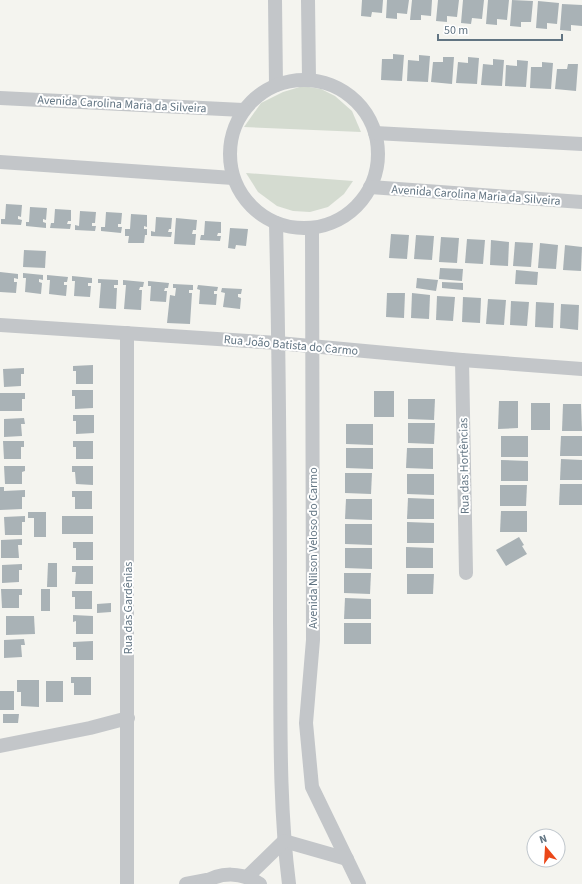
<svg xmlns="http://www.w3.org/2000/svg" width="582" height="884" viewBox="0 0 582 884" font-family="'Source Sans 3',sans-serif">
  <rect width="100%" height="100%" fill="#f4f4ef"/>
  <g fill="#d4dbd0">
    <polygon points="303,86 321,89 335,96 352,111 361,132 244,127 261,103 283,92"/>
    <polygon points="246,173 353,181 344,194 328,207 310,212 293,211 277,206 258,192"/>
  </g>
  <g fill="#a9b2b6">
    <polygon points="362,0 383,0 382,13 372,12 371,17 361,16"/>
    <polygon points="387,0 409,0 407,14 397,13 397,19 386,18"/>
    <polygon points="412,0 432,0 431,16 421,15 421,20 410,20"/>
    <polygon points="438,0 459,0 457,17 447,16 447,22 436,21"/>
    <polygon points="463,0 484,0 482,19 472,18 471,24 461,23"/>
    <polygon points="488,0 509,0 507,20 497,19 497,25 486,24"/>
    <polygon points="512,0 533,1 531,22 521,22 521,27 510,26"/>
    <polygon points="538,1 559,3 557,24 547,23 547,29 536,28"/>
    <polygon points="562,4 582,5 582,26 571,25 571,31 560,30"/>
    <polygon points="393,54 404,55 402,81 381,80 382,59 393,59"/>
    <polygon points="419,55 430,56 428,82 407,81 408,60 419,61"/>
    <polygon points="443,57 454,57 452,84 431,82 433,62 443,62"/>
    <polygon points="468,57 479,58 477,84 456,83 458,62 468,63"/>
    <polygon points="493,59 504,60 502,86 481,85 483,64 493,65"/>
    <polygon points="517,60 528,61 526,87 505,86 506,65 517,66"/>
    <polygon points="542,62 553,63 551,89 530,88 531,67 542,67"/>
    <polygon points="568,64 578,64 576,91 555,89 557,69 567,69"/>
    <polygon points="6,204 22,205 21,217 18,216 18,219 22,220 21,225 1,224 1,219 5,219"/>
    <polygon points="30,207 47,208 46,220 43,219 43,222 46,223 46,228 26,226 26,222 29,222"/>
    <polygon points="55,209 71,210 71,221 68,221 67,224 71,224 70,229 50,228 51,223 54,223"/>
    <polygon points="80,211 96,212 95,223 92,223 92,226 96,226 95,231 75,230 75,225 79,226"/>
    <polygon points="106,212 122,213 121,224 118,224 118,227 122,227 121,233 101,231 101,227 105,227"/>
    <polygon points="131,214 147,215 147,227 144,226 144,229 147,229 147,235 145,235 144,243 128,243 129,236 125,236 125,229 130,229"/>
    <polygon points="156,217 172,218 171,229 169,229 168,232 172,232 171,237 151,236 151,231 155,232"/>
    <polygon points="176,218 197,220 196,230 193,230 192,234 196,234 195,245 174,244"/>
    <polygon points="205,221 221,222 221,233 218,233 217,236 221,236 220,241 200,240 201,235 204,235"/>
    <polygon points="230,228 248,229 246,246 236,245 235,249 228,248"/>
    <polygon points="391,234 409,235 407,259 389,258"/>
    <polygon points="416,235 434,236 432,260 414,259"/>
    <polygon points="441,237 459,238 457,263 439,262"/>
    <polygon points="467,239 485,240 483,264 465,263"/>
    <polygon points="491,240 509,242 508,266 490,265"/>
    <polygon points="515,242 533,243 531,267 513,266"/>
    <polygon points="540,243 558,245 556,269 538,268"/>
    <polygon points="565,245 582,247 581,271 563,270"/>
    <polygon points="24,250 46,251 45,268 23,267"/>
    <polygon points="440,268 463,269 462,281 439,279"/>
    <polygon points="516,270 538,272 537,285 515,284"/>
    <polygon points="0,272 18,274 18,279 14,278 14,282 17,282 16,293 0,292"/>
    <polygon points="23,273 43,275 43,280 39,279 39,282 42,283 41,294 25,292 26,278 23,278"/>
    <polygon points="47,275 68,277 67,282 64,282 64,285 67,285 66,296 49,294 50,280 47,280"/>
    <polygon points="72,276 92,278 92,283 88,283 88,286 91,286 90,297 74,296 75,281 72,281"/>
    <polygon points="417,278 438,280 436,291 416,288"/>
    <polygon points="98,279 118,280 118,285 114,285 114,288 117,288 116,309 99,308 101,283 98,283"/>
    <polygon points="123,280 144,282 143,287 140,287 139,290 142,290 141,310 124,309 126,285 123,285"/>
    <polygon points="148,281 169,283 168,288 165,288 164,291 167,291 166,302 150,301 151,286 148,286"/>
    <polygon points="442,282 463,283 463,290 442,288"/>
    <polygon points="173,284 193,285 193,290 189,290 189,293 192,293 190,324 167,323 170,295 175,296 176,288 173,288"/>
    <polygon points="198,285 218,287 217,291 214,291 214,294 217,294 216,305 199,304 200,290 197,289"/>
    <polygon points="222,288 242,289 241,294 238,294 238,297 241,298 240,309 223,307 225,293 221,292"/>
    <polygon points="387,293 405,293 404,318 386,317"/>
    <polygon points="412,293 430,295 429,319 411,318"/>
    <polygon points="437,296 455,297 453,321 436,320"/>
    <polygon points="463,297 481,298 480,323 462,322"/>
    <polygon points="488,299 506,300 504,325 486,324"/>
    <polygon points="511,301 529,302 527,326 510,325"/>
    <polygon points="536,302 554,303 553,328 535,327"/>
    <polygon points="561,304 579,305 578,330 560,328"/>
    <polygon points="93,365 93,384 76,384 76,371 73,371 73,366"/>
    <polygon points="24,368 24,374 21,374 21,386 4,387 3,369"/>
    <polygon points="72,390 93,390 93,408 75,409 75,396 72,396"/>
    <rect x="374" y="391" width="20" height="26"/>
    <polygon points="0,393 25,393 25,399 22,399 22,411 0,411"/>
    <polygon points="408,399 435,399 434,420 408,419"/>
    <polygon points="499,401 518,401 518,428 498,429"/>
    <rect x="531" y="403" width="19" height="27"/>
    <polygon points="563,404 581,404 582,431 562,431"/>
    <polygon points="73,415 94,415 94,433 76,434 76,421 73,421"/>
    <polygon points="24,418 25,424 21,424 22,436 4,437 4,419"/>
    <polygon points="408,423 435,423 434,444 408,443"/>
    <polygon points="346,424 373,424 373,445 346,444"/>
    <rect x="501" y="436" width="27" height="21"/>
    <polygon points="561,436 582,436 582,456 560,456"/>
    <polygon points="3,441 24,441 24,447 21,447 21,459 4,459"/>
    <polygon points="73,441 93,441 93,459 76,459 76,447 73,447"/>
    <polygon points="346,448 373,448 373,469 346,468"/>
    <polygon points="407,448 433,448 433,469 406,468"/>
    <polygon points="561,459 582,460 582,480 560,480"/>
    <polygon points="501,460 528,461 528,481 501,481"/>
    <polygon points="4,466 25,466 25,471 22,472 22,484 5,484"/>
    <polygon points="72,466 93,466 93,485 76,484 75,472 72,472"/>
    <polygon points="345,473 372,473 371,494 345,493"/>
    <polygon points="407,474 434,474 434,495 407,494"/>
    <polygon points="560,484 582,484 582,505 559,505"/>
    <polygon points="500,485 527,485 526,506 500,506"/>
    <polygon points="0,487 4,487 4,491 25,490 25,497 22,497 22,509 0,510"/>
    <polygon points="72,491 92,491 92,509 75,509 75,497 72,497"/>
    <polygon points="408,498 434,499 434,519 407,519"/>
    <polygon points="346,499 372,499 372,520 345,519"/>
    <polygon points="501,511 527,511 527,532 500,532"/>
    <polygon points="28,512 46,512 46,537 34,537 34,518 28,518"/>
    <polygon points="25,516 25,522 22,522 22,535 5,535 4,517"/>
    <rect x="62" y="516" width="31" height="18"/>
    <polygon points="407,522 434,523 434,543 407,543"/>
    <polygon points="345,524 372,524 372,545 345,544"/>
    <polygon points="519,537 524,545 522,546 527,554 506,566 496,550"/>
    <polygon points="22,539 22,545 18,545 19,558 1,558 1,540"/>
    <polygon points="73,542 93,542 93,560 76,560 76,548 73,548"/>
    <polygon points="406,547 433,548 433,568 406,568"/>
    <polygon points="345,548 372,548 372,569 345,568"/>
    <polygon points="48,563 57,563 57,587 47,587"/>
    <polygon points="22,564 22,570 19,570 19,582 2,583 2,565"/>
    <polygon points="72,566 93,566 93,584 75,584 76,572 72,572"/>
    <polygon points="344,573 371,573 370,594 344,593"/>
    <polygon points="407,574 434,574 433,594 407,594"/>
    <polygon points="1,589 22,589 22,595 19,595 19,608 2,608"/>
    <rect x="41" y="589" width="9" height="22"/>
    <polygon points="72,591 92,591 92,609 75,609 75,597 72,597"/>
    <polygon points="345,598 371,599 371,619 344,619"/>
    <polygon points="111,603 111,612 97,613 97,604"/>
    <polygon points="73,615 93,616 93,634 76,634 76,621 73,622"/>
    <polygon points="6,616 34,616 35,634 6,635"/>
    <rect x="344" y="623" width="27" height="21"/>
    <polygon points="24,639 25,645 21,645 22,657 4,658 4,640"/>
    <polygon points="93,641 93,660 76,660 76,647 73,647 73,642"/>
    <polygon points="71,677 91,677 91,695 74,695 74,683 71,683"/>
    <polygon points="17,680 39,680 39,707 21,706 21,692 17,692"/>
    <rect x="46" y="681" width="17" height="21"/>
    <rect x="0" y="691" width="14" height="19"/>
    <polygon points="3,714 19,714 18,723 3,723"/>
  </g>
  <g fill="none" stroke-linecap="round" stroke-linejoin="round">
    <g stroke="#c3c6c9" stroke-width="14">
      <polyline points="275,0 276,85"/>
      <polyline points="308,0 309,79"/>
      <circle cx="304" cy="154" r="74"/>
      <polyline points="0,98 243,110"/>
      <polyline points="375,133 582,144"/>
      <polyline points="0,162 233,178"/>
      <polyline points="370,187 582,202"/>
      <path d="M 276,223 C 279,356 280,489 280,622 C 281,708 278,798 289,884"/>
      <polyline points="312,228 313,640 306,723 312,787 359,884"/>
      <polyline points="0,325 278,343 462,360 582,369"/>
      <polyline points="462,360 466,573"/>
      <polyline points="0,746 90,728 128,718"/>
      <polyline points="284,841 347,859"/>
      <polyline points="247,877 284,841"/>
      <polyline points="127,884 127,333"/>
      <polyline points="186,884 207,880"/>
      <path d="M 202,884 C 220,871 242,872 260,884"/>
    </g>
  </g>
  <g text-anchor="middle" stroke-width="4" stroke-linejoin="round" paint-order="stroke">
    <g font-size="12" fill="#617482" stroke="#fff">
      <text transform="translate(122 104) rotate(3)" y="4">Avenida Carolina Maria da Silveira</text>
      <text transform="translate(476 195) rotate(4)" y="4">Avenida Carolina Maria da Silveira</text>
      <text transform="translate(291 345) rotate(5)" y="4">Rua João Batista do Carmo</text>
      <text transform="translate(464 466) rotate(-91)" y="4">Rua das Hortências</text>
      <text transform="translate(313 548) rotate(-90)" y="4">Avenida Nilson Veloso do Carmo</text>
      <text transform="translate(128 608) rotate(-90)" y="4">Rua das Gardênias</text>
    </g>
  </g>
  <g transform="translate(546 848) rotate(342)"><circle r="19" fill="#ffffff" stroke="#c0c7cd"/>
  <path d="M0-3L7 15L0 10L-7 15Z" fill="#eb4718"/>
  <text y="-6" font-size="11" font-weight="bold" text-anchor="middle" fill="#617482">N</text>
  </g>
  <path d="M438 34v6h124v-6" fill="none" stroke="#617482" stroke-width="2"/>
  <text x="444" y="34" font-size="12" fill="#617482" stroke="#ffffff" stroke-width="3" paint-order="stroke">50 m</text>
</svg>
